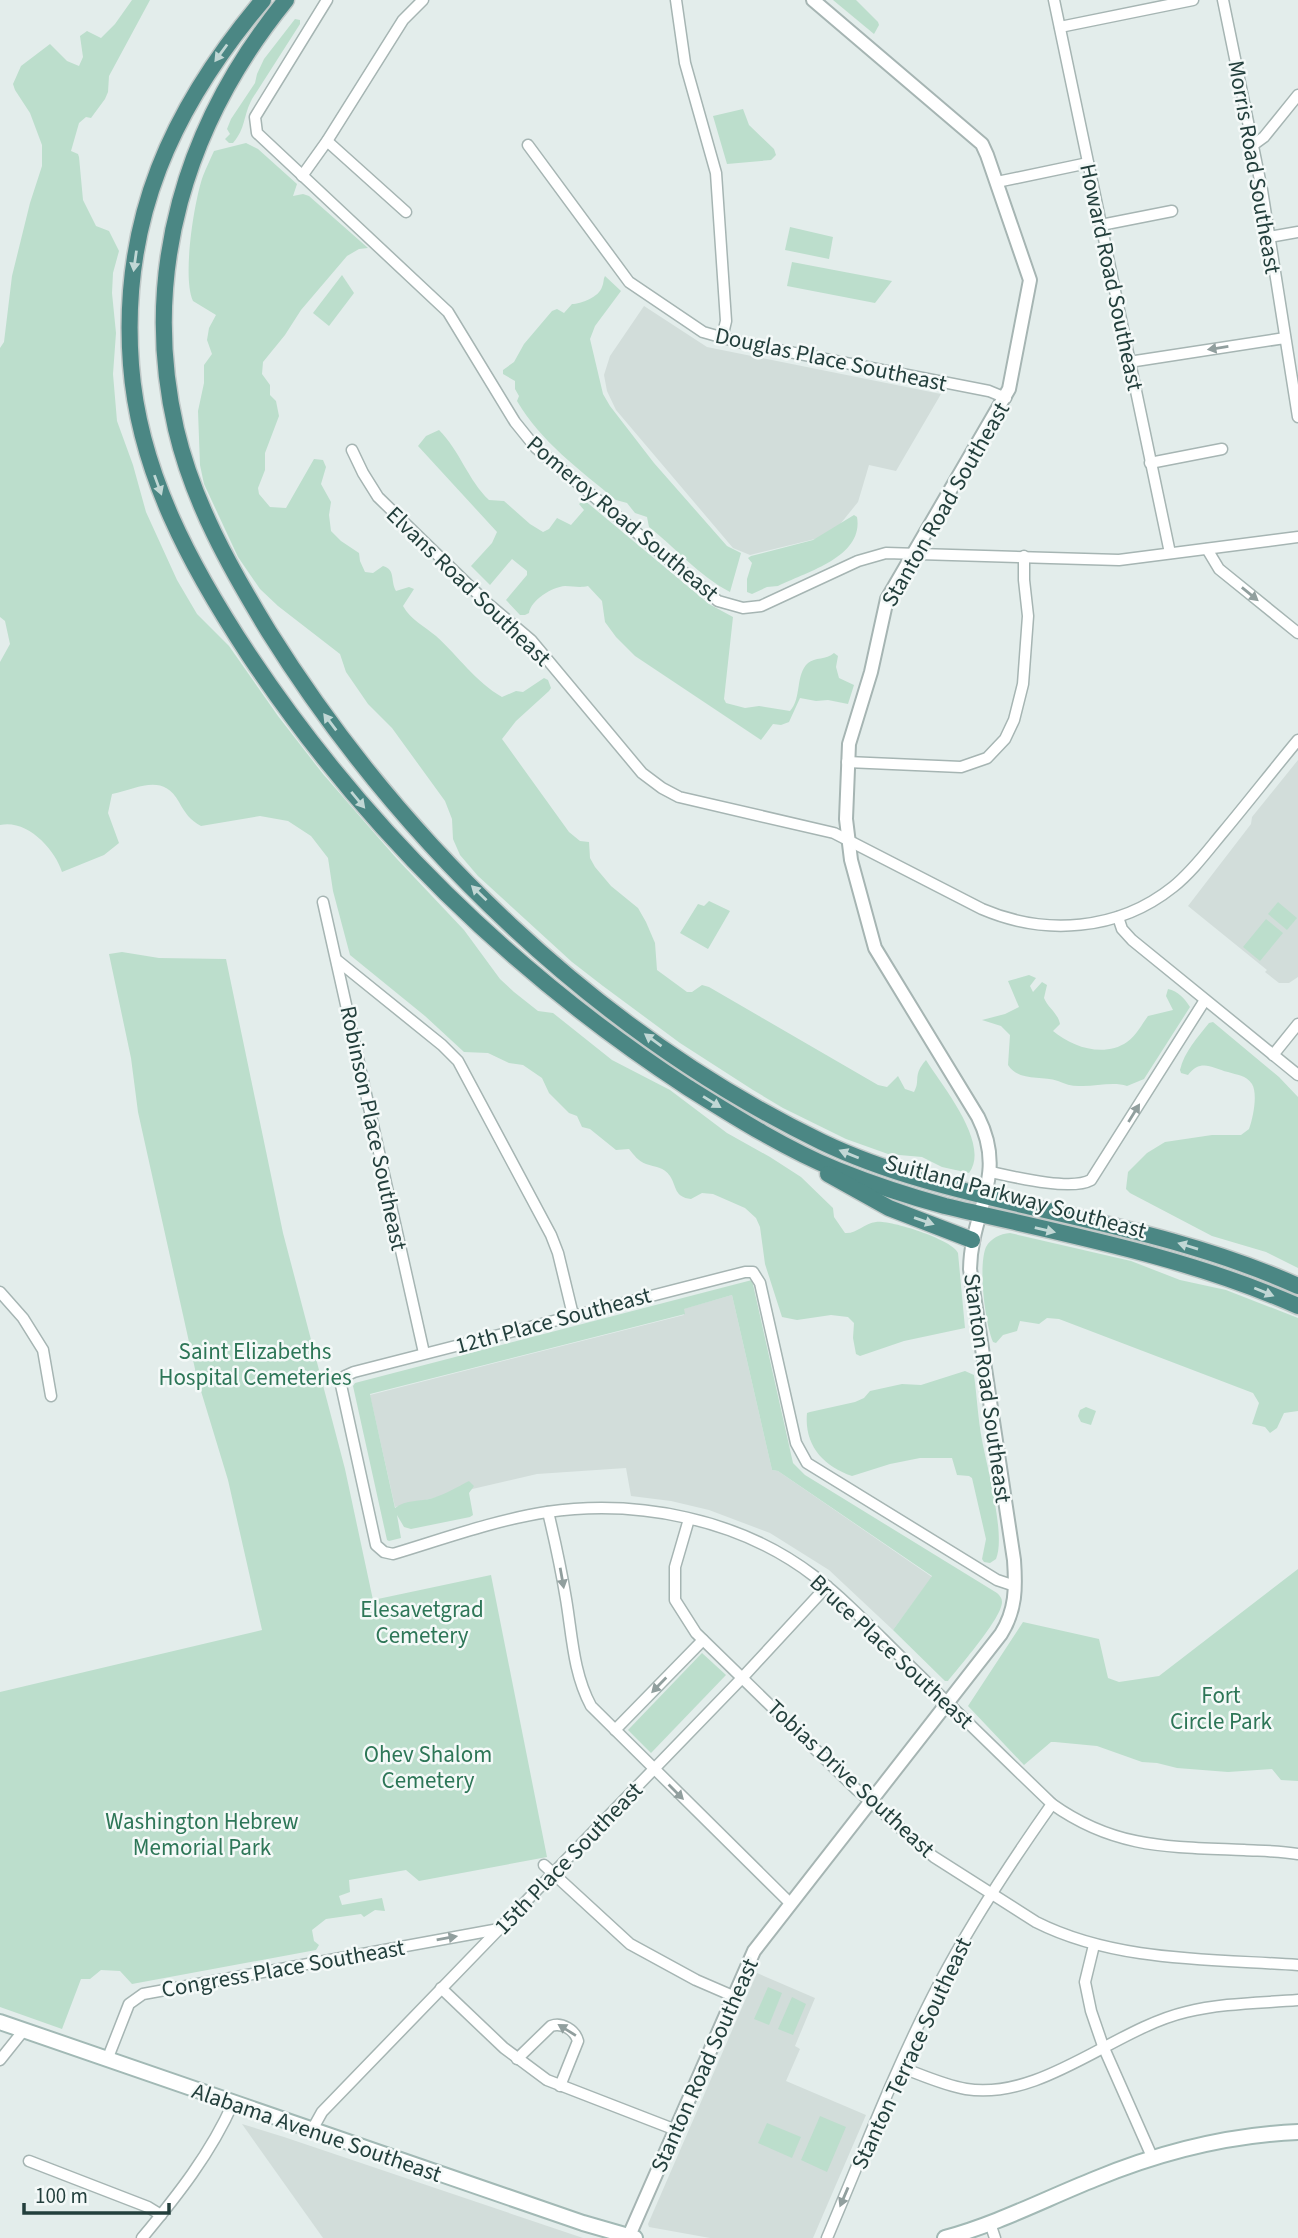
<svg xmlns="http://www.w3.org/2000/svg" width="1298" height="2238" viewBox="0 0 1298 2238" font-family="'Source Sans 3',sans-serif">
  <rect width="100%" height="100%" fill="#e3edeb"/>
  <g fill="#d2ddda">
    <polygon points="644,306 707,347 941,394 896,471 869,465 858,502 837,528 819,538 750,555 733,548 616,410 607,391 604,375 610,356"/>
    <polygon points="1298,760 1298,977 1289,983 1279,983 1265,972 1267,970 1188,906 1251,824 1252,817"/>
    <polygon points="732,1295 772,1470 778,1471 932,1577 893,1630 829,1570 770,1533 709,1510 671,1501 631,1496 626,1468 537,1474 395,1507 370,1395 684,1315 683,1309"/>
    <polygon points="757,1973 815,1998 795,2046 800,2049 786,2081 866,2115 813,2238 710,2238 649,2227 648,2224"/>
    <polygon points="242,2124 284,2137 583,2238 323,2238"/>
  </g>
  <g fill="#bcdecc">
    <path d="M 132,0 L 150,0 L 109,76 L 108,92 L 105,99 L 91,118 L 86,117 L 79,123 L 71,151 L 78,154 L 79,157 L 83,200 L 96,226 L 109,231 L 119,251 L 113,273 L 112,293 L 116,333 L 113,374 L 117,421 L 133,465 L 146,512 L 177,580 L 197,614 L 229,646 L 278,716 L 323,774 L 397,859 L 464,930 L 500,979 L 514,992 L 538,1011 L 553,1013 L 612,1060 L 670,1090 L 727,1133 L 770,1157 L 801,1177 L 833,1208 L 834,1217 L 845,1233 C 857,1234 864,1223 876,1222 C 891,1220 953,1240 958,1253 L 965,1328 L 904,1341 L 860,1356 L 856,1354 L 853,1338 L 854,1323 L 848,1317 L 831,1315 L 797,1320 L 782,1317 L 765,1264 L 760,1227 L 756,1218 L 745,1208 L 713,1194 L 702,1193 L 691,1199 C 674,1197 677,1187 670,1176 C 664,1167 655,1167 646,1164 C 638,1161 634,1155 629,1149 L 616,1150 L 590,1129 L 582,1127 L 577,1116 L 569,1113 L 549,1093 L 542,1078 L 523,1065 L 509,1063 L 488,1053 L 464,1052 L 425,1016 L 350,955 L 333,891 L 328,858 L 311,836 L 288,821 L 260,816 L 201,826 C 190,820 185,813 179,802 C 163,773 139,788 112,794 L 108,813 L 119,843 L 104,855 L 62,872 C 55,849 27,819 0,825 L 0,662 L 10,644 L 5,621 L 0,617 L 0,348 L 4,342 L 12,276 L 30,203 L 42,166 L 42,145 L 30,113 L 15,90 L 13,84 L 21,66 L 50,44 L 67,61 L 79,66 L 83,57 L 80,36 L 87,31 L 101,38 L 115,24 Z"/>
    <polygon points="833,0 856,0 878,22 879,25 874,34"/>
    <path d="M 295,19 L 300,20 L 300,24 L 252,99 C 243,116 246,128 233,143 L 229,143 L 225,139 L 230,134 L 227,129 L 231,119 L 255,83 L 257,74 L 264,59 Z"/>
    <polygon points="743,109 749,125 774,149 776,155 771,160 727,164 713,116"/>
    <path d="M 246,143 L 258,149 L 297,184 L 293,196 L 303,194 L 309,196 L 368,248 L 359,249 L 347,256 L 301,310 L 285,335 L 263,362 L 262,374 L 270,385 L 270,395 L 276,401 L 279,416 L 265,453 L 265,470 L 258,488 L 259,494 L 270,507 L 286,508 L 314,459 L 323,460 L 326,467 L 321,484 L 331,502 L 329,515 L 331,531 L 341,541 L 359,553 L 360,561 L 365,572 L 373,573 L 383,566 C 396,570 390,580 396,591 L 409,587 L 414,589 L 403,606 C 411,620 424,626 436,636 C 458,656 476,682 502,697 L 516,691 L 523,692 L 544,678 L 548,680 L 551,688 L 549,691 L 516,721 L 502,739 L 569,832 L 580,841 L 589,842 L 590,858 L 595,867 L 611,886 L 638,908 L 646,922 L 655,943 L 657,970 L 687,992 L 692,992 L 702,985 L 709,987 L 878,1085 L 887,1087 L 898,1076 L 905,1089 L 914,1092 C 921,1080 912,1076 926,1060 C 942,1086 991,1144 969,1173 L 942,1167 L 922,1157 L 888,1154 L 846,1139 L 783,1108 L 753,1090 L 680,1043 L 603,986 L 572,962 L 478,876 L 460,855 L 453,839 L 452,819 L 445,801 L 392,728 L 368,704 L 346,672 L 340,654 L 278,606 L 260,589 L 238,557 L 204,484 L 200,465 L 198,411 L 204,383 L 204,365 L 212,354 L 207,340 L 209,328 L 216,315 L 193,301 C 182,278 194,201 203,176 C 206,168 210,160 214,151 Z"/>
    <polygon points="790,227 833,237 829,259 785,250"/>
    <polygon points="792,262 892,281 875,303 787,286"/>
    <polygon points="342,275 354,293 329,326 313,313"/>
    <path d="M 605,276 L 621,291 L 595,326 L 590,339 L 603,394 L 610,406 L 654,463 L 727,546 L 741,553 L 730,592 C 699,576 676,548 649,527 L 647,517 L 635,513 L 627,503 L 616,500 C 580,470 541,442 517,401 L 519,396 L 515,389 L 515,381 L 503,374 L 503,370 L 514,362 L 524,344 L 552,311 L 557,309 L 564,313 L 572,304 C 581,304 599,297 602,287 C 604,283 603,279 605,276 Z"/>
    <path d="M 439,430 C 460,451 468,480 489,500 L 504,501 L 530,524 L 543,532 L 549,529 L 557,518 L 571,525 L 584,510 L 579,504 L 584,500 L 709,604 L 733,617 L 724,699 L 726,703 L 745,708 L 759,706 L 790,711 C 802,698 795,675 808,663 C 815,657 826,660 834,653 L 838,656 L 836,667 L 839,678 L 854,685 L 848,704 L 828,700 L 816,701 L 800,698 L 789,722 L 781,725 L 773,724 L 761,740 L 635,656 L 616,637 L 605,622 L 602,601 L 588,586 C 579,588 574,586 565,586 C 552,587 531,600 529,613 L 525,615 L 520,615 L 506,600 L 527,575 L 527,571 L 512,559 L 490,585 L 471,566 L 492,543 L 497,532 L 418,446 L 426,436 Z"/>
    <path d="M 854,515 L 857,517 C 864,557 806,572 778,586 L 767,587 L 752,594 L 747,592 L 747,579 L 752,563 L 748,558 L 751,556 L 813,540 Z"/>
    <polygon points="709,901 730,911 708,949 680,933 698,904 704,906"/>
    <polygon points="1278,902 1297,918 1287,930 1268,914"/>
    <polygon points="1266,919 1283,933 1260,961 1243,947"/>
    <polygon points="122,952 159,958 226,959 283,1233 345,1469 373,1600 491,1575 547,1857 419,1881 406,1870 349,1880 350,1892 339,1896 342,1905 382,1898 385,1911 375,1910 364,1917 361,1914 326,1919 312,1930 314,1941 319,1945 316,1950 132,1984 120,1971 101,1970 90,1979 81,1979 62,2029 0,2007 0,1692 262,1630 228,1480 197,1378 138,1112 131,1058 109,954"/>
    <path d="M 1029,975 L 1036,978 L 1030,986 L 1033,992 L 1042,982 L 1047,985 L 1044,998 C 1048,1008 1058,1013 1060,1024 L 1053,1031 C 1072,1047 1104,1058 1127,1042 C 1136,1036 1142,1024 1148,1016 L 1173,1010 L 1166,996 L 1168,989 C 1178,991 1185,999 1190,1007 L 1144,1079 L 1127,1086 C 1113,1081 1094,1087 1079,1086 C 1071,1086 1065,1084 1058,1081 C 1041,1075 1019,1082 1008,1065 L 1010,1035 L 1001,1026 L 982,1020 L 1005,1014 L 1019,1007 L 1008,981 Z"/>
    <path d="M 1213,1022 L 1279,1077 L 1298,1097 L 1298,1268 L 1266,1252 L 1212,1236 L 1130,1193 L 1126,1189 L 1128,1172 L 1147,1153 L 1165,1142 L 1212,1135 L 1241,1135 L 1249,1129 C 1253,1118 1258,1094 1252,1084 C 1246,1075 1237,1075 1228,1072 C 1212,1068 1201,1058 1188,1075 L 1181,1073 L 1180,1070 C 1184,1052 1198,1037 1209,1023 Z"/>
    <path d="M 1010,1233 L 1131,1261 L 1180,1280 L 1226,1290 L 1298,1318 L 1298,1411 L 1284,1413 L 1277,1428 L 1270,1433 L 1265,1427 L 1252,1424 L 1259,1403 L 1253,1393 L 1059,1319 L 1047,1318 L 1039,1324 L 1020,1321 L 1017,1331 L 1003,1335 L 996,1343 L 993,1342 C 985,1323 978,1266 986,1247 C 991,1238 1000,1234 1010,1233 Z"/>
    <path d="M 752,1280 L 793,1463 L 805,1475 L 997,1593 C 1000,1596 1002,1598 1002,1602 C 1002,1618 959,1667 948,1681 L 945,1681 L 893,1630 L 932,1576 L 778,1471 L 772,1470 L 732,1295 L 684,1309 L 685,1314 L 370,1394 L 395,1508 C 406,1499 420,1502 433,1498 C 446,1494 457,1487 469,1481 L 474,1486 L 469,1493 L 473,1515 L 470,1517 L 411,1529 L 404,1527 L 397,1515 L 401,1538 L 389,1541 L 387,1540 L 353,1386 L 355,1383 Z"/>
    <path d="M 965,1371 L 974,1375 C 977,1397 978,1419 982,1440 C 987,1467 1006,1536 996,1559 L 990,1563 L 984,1562 L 982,1559 L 986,1539 L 972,1478 L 969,1476 L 957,1475 L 952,1458 L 920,1458 L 890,1464 L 852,1476 C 823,1466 804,1445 807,1413 L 810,1412 L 855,1402 L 864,1398 L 870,1391 L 902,1384 L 921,1385 Z"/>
    <polygon points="1086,1407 1096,1411 1091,1425 1081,1422 1078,1416 1080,1410"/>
    <polygon points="1298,1569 1298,1781 1281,1780 1272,1769 1228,1772 1177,1768 1157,1763 1142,1762 1097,1746 1055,1742 1051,1742 1024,1765 968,1706 1023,1622 1099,1639 1108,1678 1119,1682 1159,1676"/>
    <polygon points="702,1653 726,1675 651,1753 628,1730"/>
    <polygon points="768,1987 782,1993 769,2025 754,2019"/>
    <polygon points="792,1997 806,2004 793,2035 778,2029"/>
    <polygon points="820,2116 846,2127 827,2172 801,2160"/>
    <polygon points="767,2123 801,2137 792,2158 758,2143"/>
  </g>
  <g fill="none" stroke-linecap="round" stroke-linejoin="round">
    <defs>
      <g id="minor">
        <polyline points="327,0 255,117 257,133 448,312 515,422 536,448 718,601 743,608 761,606 858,561 886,553 1119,560 1298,537"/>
        <polyline points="676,0 685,63 716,173 726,321 722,338"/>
        <polyline points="1054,0 1170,553"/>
        <polyline points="1223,0 1262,190 1298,417"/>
        <polyline points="1060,27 1193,0"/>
        <polyline points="327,141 406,212"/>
        <polyline points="528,145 629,282 703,332 738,342 989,391 1006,398"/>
        <polyline points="1253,145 1264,137 1298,95"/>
        <polyline points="302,176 327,141 403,20 423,0"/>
        <polyline points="997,182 1088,163"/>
        <polyline points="1101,225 1172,211"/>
        <polyline points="1269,237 1298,232"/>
        <polyline points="1129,362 1285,338"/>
        <path d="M 352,450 L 363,473 L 378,497 L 486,602 L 531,640 L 642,773 L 662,788 L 679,797 L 834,833 L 982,909 C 1045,936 1118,931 1173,887 C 1193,871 1208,850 1224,831 C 1249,801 1273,770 1298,740"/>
        <polyline points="1150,463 1222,449"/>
        <polyline points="1207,549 1219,569 1298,633"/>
        <polyline points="847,762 961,767 987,758 1005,739 1014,720 1023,684 1028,616 1024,580 1024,556"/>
        <polyline points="323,902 424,1353"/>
        <polyline points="1118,917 1122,929 1132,940 1298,1075"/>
        <polyline points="338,961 442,1045 458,1061 551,1235 558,1253 573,1315"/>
        <polyline points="1273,1055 1298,1024"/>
        <path d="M 991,1172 C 1014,1177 1071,1191 1091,1180 L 1205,1000"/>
        <polyline points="0,1292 23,1318 43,1350 51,1396"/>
        <path d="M 548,1512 C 555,1541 561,1569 566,1599 C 572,1634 573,1673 591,1706 L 790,1903"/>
        <path d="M 689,1519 L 675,1567 L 675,1600 L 696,1633 L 857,1790 L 917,1843 L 934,1857 L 1036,1922 C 1115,1962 1211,1959 1298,1965"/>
        <path d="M 1015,1586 L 997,1580 L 807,1463 L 796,1443 L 760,1283 L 753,1272 L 745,1272 L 354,1372 L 345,1376 L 341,1385 L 376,1545 L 384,1552 L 393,1554 C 443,1539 495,1520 547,1512 C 638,1499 740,1519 814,1576 C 847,1601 877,1634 907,1663 C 955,1710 1003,1757 1052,1804 C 1115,1849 1170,1847 1244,1850 C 1262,1851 1280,1851 1298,1854"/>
        <polyline points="615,1730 703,1640"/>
        <polyline points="544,1865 630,1944 696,1980 733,1996"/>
        <polyline points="1094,1945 1085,1982 1091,2011 1103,2046 1153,2159"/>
        <polyline points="441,1988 504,2048 547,2080 676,2130"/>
        <path d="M 517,2059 L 551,2026 C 562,2022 575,2030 578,2041 L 560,2086"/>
        <polyline points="0,2060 24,2030"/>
        <polyline points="107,2060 129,2004 143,1994 499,1929"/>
        <path d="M 900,2067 C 922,2075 943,2085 966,2089 C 1042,2101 1114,2029 1186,2012 C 1222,2003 1261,2003 1298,2000"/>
        <polyline points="312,2130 322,2112 743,1677 827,1586"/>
        <polyline points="29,2161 148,2207 161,2215"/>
        <polyline points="990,2223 995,2238"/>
        <path d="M 142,2238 C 177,2196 211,2153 233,2103"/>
        <path d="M 827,2238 C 863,2153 896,2066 939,1984 C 972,1921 1011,1862 1052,1804"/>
      </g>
      <path id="tertiary" d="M 628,2238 L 754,1951 L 1001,1634 C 1016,1610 1016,1588 1014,1560 L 970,1269 C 971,1210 1008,1176 978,1117 L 875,948 L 851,860 L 846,819 L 849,744 L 871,672 L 887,599 L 1009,389 L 1030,280 L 987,155 L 982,144 L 813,0"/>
      <g id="secondary">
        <polyline points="0,2022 583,2223 635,2238"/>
        <path d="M 945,2238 C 997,2224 1045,2199 1095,2179 C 1158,2153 1229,2135 1298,2132"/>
      </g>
      <g id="trunk">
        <path d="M 263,0 C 172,108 120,220 131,365 C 139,472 191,567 249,655 C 364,828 514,974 687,1087 C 735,1117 784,1148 837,1170 C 872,1184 908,1196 945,1206 C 1064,1234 1185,1256 1298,1306"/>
        <path d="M 286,0 C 186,123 140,272 176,429 C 193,502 230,568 269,632 C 401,843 597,1033 822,1142 C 887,1173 958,1190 1027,1206 C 1119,1227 1212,1247 1298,1286"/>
        <polyline points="828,1174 889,1208 972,1240"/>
      </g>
    </defs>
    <use href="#minor" stroke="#a6b5b3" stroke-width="13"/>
    <use href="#tertiary" stroke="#a6b5b3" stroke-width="16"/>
    <use href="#secondary" stroke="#a2b9b5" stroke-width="18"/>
    <use href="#trunk" stroke="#c1c9c8" stroke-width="19"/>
    <use href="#minor" stroke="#fff" stroke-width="10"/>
    <use href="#tertiary" stroke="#fff" stroke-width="12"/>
    <use href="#secondary" stroke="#fff" stroke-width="14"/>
    <use href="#trunk" stroke="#4b8784" stroke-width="16"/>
  </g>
  <defs><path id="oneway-solid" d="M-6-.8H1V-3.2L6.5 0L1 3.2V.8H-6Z" transform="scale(1.75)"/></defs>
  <g fill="#c1d7d5">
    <use href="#oneway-solid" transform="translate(221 53) rotate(126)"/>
    <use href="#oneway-solid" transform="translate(135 261) rotate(98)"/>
    <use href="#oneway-solid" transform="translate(158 485) rotate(70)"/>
    <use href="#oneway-solid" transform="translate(330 722) rotate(-127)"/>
    <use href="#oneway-solid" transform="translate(358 800) rotate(50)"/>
    <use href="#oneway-solid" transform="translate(479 893) rotate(-136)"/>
    <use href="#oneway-solid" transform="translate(653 1040) rotate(-144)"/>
    <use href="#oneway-solid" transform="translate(712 1102) rotate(32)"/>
    <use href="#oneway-solid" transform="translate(849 1154) rotate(-158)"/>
    <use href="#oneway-solid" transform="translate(924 1221) rotate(19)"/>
    <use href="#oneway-solid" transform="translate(1045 1230) rotate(13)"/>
    <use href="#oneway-solid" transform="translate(1188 1246) rotate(-163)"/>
    <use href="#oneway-solid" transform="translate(1264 1292) rotate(22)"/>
  </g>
  <g fill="#919f9e">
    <use href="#oneway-solid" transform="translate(1218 348) rotate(171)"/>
    <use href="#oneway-solid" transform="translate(1250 594) rotate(39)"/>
    <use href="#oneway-solid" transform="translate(1134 1113) rotate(-58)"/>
    <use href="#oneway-solid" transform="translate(562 1578) rotate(80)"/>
    <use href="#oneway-solid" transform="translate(659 1685) rotate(134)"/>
    <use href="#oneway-solid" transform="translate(676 1792) rotate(45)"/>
    <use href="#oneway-solid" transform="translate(447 1938) rotate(-10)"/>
    <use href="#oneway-solid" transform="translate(567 2030) rotate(-148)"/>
    <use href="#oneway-solid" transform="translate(844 2197) rotate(113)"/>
  </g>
  <g text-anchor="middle" stroke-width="5" stroke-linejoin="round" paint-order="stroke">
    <g font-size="23" fill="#233f3c" stroke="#f4f9f8">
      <text transform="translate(1255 167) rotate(80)" y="8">Morris Road Southeast</text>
      <text transform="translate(1112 277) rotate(78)" y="8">Howard Road Southeast</text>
      <text transform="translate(831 359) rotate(12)" y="8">Douglas Place Southeast</text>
      <text transform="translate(945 504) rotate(-60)" y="8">Stanton Road Southeast</text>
      <text transform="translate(623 518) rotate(40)" y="8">Pomeroy Road Southeast</text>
      <text transform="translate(469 586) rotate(44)" y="8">Elvans Road Southeast</text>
      <text transform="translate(374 1128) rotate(78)" y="8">Robinson Place Southeast</text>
      <text transform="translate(1016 1196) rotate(15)" y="8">Suitland Parkway Southeast</text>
      <text transform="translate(553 1320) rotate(-15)" y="8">12th Place Southeast</text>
      <text transform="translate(988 1388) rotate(82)" y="8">Stanton Road Southeast</text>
      <text transform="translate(892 1651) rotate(43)" y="8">Bruce Place Southeast</text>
      <text transform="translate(851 1778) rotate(43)" y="8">Tobias Drive Southeast</text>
      <text transform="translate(568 1858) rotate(-46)" y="8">15th Place Southeast</text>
      <text transform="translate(283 1968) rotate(-10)" y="8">Congress Place Southeast</text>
      <text transform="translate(911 2053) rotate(-65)" y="8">Stanton Terrace Southeast</text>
      <text transform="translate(704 2065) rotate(-66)" y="8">Stanton Road Southeast</text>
      <text transform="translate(317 2132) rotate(19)" y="8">Alabama Avenue Southeast</text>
    </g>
    <g font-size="23" fill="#2d7657" stroke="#f4f9f8">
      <text x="255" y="1359">Saint Elizabeths<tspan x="255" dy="26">Hospital Cemeteries</tspan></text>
      <text x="422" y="1617">Elesavetgrad<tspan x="422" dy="26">Cemetery</tspan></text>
      <text x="1221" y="1703">Fort<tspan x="1221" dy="26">Circle Park</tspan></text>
      <text x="428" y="1762">Ohev Shalom<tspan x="428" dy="26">Cemetery</tspan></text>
      <text x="202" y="1829">Washington Hebrew<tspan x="202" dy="26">Memorial Park</tspan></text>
    </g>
  </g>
  <path d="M24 2203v10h145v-10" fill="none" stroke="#233f3c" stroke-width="3.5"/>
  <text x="35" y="2203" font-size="21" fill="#233f3c" stroke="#f4f9f8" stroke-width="5" paint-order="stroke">100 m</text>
</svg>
